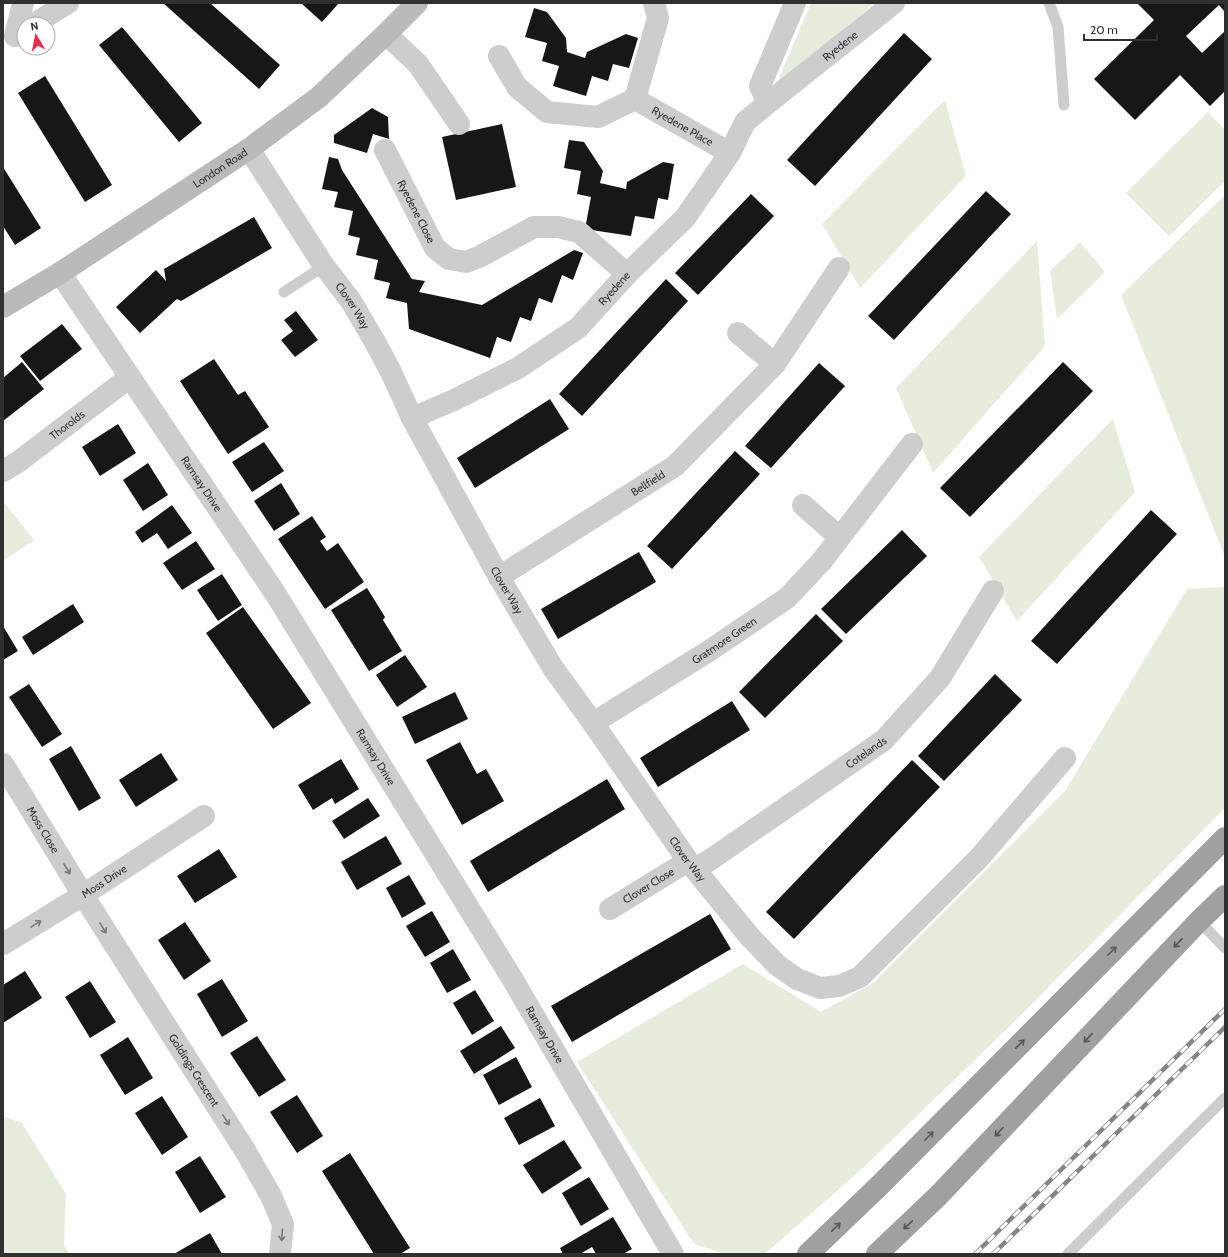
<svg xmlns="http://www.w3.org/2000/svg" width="1228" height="1257" viewBox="0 0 1228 1257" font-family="Cabin,sans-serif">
  <rect width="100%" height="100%" fill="#fff"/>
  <g fill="#e7eddd">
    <polygon points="811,3 875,3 776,85"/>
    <polygon points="945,100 966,176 860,288 822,224"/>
    <polygon points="1208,112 1225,130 1225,181 1169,236 1126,193"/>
    <polygon points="1225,195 1225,557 1121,295"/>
    <polygon points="1037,241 1045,346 933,473 896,388"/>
    <polygon points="1080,242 1105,272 1057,319 1050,271"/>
    <polygon points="1113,419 1135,492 1017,621 979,557"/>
    <polygon points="3,501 34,540 3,561"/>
    <polygon points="1225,587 1225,808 1016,1020 863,1168 765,1254 725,1254 694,1244 577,1062 743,964 821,1012 873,983 1065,791 1187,589"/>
    <polygon points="3,1116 22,1123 66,1194 64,1245 70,1254 3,1254"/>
  </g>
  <g fill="#171717">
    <polygon points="163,3 210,3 280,65 259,89"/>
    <polygon points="301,3 339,3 322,22"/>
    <polygon points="1137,3 1225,3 1225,12 1219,5 1186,36 1202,53 1225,31 1225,91 1210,106 1180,75 1135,120 1094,79 1154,20"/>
    <polygon points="534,8 547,12 566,38 567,52 585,58 587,52 626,34 638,38 629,68 613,64 608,81 592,76 586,96 553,86 559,66 542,61 547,43 525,37"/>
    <polygon points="122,27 202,123 179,142 99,45"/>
    <polygon points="904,33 932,59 815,186 787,160"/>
    <polygon points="45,76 112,185 85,202 18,93"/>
    <polygon points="372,108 388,117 389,139 373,134 367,153 334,143 334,135"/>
    <polygon points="502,124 516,187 456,200 442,137"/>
    <polygon points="569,140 584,142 603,171 600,183 626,189 627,182 663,162 674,164 668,200 658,198 654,219 635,216 631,236 585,229 591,197 577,194 581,171 564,168"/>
    <polygon points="329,157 338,159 342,170 412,279 425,281 419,292 482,305 574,250 583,253 573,280 562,275 552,303 539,298 531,321 520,317 511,342 497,337 490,358 409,329 407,303 386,298 390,283 374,279 378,260 356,255 360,238 348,235 353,211 334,207 338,192 322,189"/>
    <polygon points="3,167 41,228 15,245 3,226"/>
    <polygon points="986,191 1011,214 894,340 868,316"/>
    <polygon points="751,194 774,216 698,295 675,273"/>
    <polygon points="254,217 272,248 181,301 177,299 140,333 116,307 156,270 166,281 164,269"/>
    <polygon points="666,279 688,301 582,416 559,394"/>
    <polygon points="296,311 318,340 295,357 281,340 293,331 284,320"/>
    <polygon points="62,324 82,349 40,381 20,356"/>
    <polygon points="214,359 238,395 245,391 269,427 228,454 180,381"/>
    <polygon points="22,362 44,389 3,421 3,378"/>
    <polygon points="1063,362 1093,391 970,517 940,488"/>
    <polygon points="819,363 845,386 771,468 745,446"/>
    <polygon points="550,399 569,429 475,488 457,458"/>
    <polygon points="118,424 136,453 100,476 82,447"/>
    <polygon points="264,442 284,471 252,492 232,462"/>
    <polygon points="735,451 760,474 672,569 647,546"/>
    <polygon points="148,463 168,495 143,511 123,480"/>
    <polygon points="281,483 300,514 274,531 254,501"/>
    <polygon points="172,505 192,533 168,549 157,533 142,543 135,532"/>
    <polygon points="1151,510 1177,534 1057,664 1031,641"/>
    <polygon points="312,516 326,537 320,541 327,551 338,543 364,582 325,609 278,539"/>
    <polygon points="902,530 927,556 846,634 821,609"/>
    <polygon points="196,541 215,569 182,590 163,563"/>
    <polygon points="639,552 656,582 558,639 541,609"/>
    <polygon points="222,574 242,605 218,621 197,590"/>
    <polygon points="367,588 385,617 383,620 402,651 369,671 331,610"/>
    <polygon points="73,604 84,622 33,655 22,637"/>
    <polygon points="243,607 311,703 273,729 206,633"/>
    <polygon points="816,614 843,641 765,718 739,692"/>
    <polygon points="3,626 18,651 3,660"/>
    <polygon points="405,655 427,687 397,707 376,675"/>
    <polygon points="995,674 1022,700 944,781 918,756"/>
    <polygon points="29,684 62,734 42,747 9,697"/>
    <polygon points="455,692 468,719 415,744 402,717"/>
    <polygon points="732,701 750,730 658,787 640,758"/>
    <polygon points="460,742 477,774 486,769 504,801 462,825 426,760"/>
    <polygon points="71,746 101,798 79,811 49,759"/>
    <polygon points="161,753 178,780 136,807 119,780"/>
    <polygon points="341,759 359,789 335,804 332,798 313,810 298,785"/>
    <polygon points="912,760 940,787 794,939 766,912"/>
    <polygon points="607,779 625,809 488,892 470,861"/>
    <polygon points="368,798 380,816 344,839 332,821"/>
    <polygon points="386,836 402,864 357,890 341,862"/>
    <polygon points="219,849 237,877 195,903 177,876"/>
    <polygon points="409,875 426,904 402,918 386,888"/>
    <polygon points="432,911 450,942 425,957 406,926"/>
    <polygon points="710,914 731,949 572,1042 551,1006"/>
    <polygon points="185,922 211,961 184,980 158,940"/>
    <polygon points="453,949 471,980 447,993 430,963"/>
    <polygon points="25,971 42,998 3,1023 3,985"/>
    <polygon points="222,979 248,1021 222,1037 197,994"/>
    <polygon points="90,981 116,1022 90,1038 65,997"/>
    <polygon points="475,990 494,1021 472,1035 453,1003"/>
    <polygon points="501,1026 515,1048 474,1074 460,1051"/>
    <polygon points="257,1036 286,1080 259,1097 230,1053"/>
    <polygon points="128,1037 153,1078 125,1095 100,1055"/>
    <polygon points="516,1057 532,1087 499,1105 483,1075"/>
    <polygon points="297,1095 323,1136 297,1153 270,1112"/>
    <polygon points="162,1096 188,1137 162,1155 135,1113"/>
    <polygon points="540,1098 555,1126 519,1145 504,1118"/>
    <polygon points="564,1140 582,1168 542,1194 523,1165"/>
    <polygon points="350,1153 410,1248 400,1254 374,1254 322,1171"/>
    <polygon points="200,1156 226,1197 200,1213 175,1172"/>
    <polygon points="589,1177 609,1209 581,1226 562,1193"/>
    <polygon points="613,1217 632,1249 623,1254 596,1254 592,1247 580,1254 563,1254 560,1248"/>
    <polygon points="210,1233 222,1254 174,1254"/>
  </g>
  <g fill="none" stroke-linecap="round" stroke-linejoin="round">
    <g stroke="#cdcdcd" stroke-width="11">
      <polyline points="1049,3 1058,27 1064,105"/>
      <polyline points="284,292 324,266"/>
      <polyline points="1199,921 1225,948"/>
      <polyline points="1068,1254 1225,1098"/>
    </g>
    <g stroke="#cdcdcd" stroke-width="22">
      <polyline points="34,24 68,3"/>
      <polyline points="386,34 418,64 459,124"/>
      <polyline points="15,36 23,3"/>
      <path id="s1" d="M 499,56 L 517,87 L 547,112 L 598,117 L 635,99 L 730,153"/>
      <polyline points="635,99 658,18 654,3"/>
      <path id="s2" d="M 768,103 L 894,3"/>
      <path id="s3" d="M 249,149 L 324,266 L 351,301 L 375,342 L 391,372 L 412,418 L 499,577 L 553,668 L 593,723 L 688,861 L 750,937 L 777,965 L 797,979 L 820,988 L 839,986 L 860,977 L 979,858 L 1065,758"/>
      <path id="s4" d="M 385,150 L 435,248 L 449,259 L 466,262 L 481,256 L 534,227 L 558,227 L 579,232 L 627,274"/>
      <path id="s5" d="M 60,273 L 275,593 L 513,980 L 673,1254"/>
      <polyline points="738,333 775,364"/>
      <path id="s6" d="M 412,418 L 454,400 L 518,368 L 578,328 L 627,274 L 685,218 L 730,153 L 745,122 L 768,103 L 760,86 L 795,3"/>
      <path id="s7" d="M 3,471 L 18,462 L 130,377"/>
      <polyline points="803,505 839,537"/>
      <path id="s8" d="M 499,577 L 675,466 L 775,364 L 839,268"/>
      <path id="s9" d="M 593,723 L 709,651 L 787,598 L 821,562 L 912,444"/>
      <path id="s10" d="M 3,764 L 83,895 L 246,1152 L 271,1196 L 283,1224 L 280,1254"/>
      <path id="s11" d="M 695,869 L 710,860 L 884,740 L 940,678 L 993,591"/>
      <path id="s12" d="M 610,909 L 688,861"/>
      <path id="s13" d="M 3,944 L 83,895 L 204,816"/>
    </g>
    <path stroke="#bababa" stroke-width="22" id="s14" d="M 3,307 L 60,273 L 249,149 L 319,97 L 386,34 L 417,3"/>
    <g stroke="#a0a0a0" stroke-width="22">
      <polyline points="808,1254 880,1185 1225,838"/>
      <polyline points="877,1254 938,1196 1199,921 1225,896"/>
    </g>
    <defs>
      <g id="rail">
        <polyline points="975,1254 1225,1009"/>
        <polyline points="993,1254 1225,1027"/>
      </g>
    </defs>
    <use href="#rail" stroke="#858585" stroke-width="4.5"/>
    <use href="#rail" stroke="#fff" stroke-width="3" stroke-dasharray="9" stroke-linecap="butt"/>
  </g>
  <defs><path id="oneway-shaft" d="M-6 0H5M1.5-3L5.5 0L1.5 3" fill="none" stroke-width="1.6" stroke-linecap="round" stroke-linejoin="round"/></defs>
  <g stroke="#777">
    <use href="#oneway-shaft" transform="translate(67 869) rotate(59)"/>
    <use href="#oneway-shaft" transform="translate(36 924) rotate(-32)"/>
    <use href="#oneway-shaft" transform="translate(103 928) rotate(58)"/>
    <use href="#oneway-shaft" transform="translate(226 1120) rotate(58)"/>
    <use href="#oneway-shaft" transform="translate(282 1235) rotate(95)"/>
  </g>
  <g stroke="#575757">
    <use href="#oneway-shaft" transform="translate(1178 943) rotate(133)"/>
    <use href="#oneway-shaft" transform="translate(1112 951) rotate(-45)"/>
    <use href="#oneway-shaft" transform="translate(1088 1038) rotate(133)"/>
    <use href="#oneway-shaft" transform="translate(1020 1044) rotate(-45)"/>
    <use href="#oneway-shaft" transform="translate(999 1132) rotate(133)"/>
    <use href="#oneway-shaft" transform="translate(929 1136) rotate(-45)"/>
    <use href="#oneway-shaft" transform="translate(908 1225) rotate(137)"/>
    <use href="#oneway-shaft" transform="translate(836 1227) rotate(-44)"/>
  </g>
  <g text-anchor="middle" stroke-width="4" stroke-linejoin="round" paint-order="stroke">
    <g font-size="11" fill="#303030" stroke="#fff">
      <text dy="4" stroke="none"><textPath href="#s2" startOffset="92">Ryedene</textPath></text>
      <text dy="4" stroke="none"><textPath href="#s1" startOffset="222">Ryedene Place</textPath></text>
      <text dy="4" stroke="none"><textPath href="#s14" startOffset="258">London Road</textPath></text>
      <text dy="4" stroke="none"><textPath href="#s4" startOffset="69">Ryedene Close</textPath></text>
      <text dy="4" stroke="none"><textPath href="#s6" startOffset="243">Ryedene</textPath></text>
      <text dy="4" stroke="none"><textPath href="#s3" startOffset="188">Clover Way</textPath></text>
      <text dy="4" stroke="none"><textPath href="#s7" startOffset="79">Thorolds</textPath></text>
      <text dy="4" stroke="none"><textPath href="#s8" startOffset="176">Bellfield</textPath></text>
      <text dy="4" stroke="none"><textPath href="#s5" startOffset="254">Ramsay Drive</textPath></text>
      <text dy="4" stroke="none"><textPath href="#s3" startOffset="512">Clover Way</textPath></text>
      <text dy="4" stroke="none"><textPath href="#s9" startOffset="155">Gratmore Green</textPath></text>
      <text dy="4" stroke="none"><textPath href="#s11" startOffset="207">Cotelands</textPath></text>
      <text dy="4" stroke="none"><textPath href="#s5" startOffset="578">Ramsay Drive</textPath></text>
      <text dy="4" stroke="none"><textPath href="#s10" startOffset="77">Moss Close</textPath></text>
      <text dy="4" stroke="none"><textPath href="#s3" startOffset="836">Clover Way</textPath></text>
      <text dy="4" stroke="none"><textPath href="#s13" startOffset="119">Moss Drive</textPath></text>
      <text dy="4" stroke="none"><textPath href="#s12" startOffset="45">Clover Close</textPath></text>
      <text dy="4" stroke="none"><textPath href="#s5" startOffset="903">Ramsay Drive</textPath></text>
      <text dy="4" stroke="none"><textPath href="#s10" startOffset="361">Goldings Crescent</textPath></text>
    </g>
  </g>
  <rect width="1228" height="1257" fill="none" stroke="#303030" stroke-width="8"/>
  <g transform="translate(36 36) rotate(350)"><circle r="19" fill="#ffffff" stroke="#acacac"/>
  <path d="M0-3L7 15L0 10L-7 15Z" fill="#ed2c4c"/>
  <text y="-6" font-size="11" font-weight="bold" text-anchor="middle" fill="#303030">N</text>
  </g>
  <path d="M1084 34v6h73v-6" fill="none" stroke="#303030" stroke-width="2"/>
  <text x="1090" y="34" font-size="12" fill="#303030" stroke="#ffffff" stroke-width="3" paint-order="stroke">20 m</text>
</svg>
